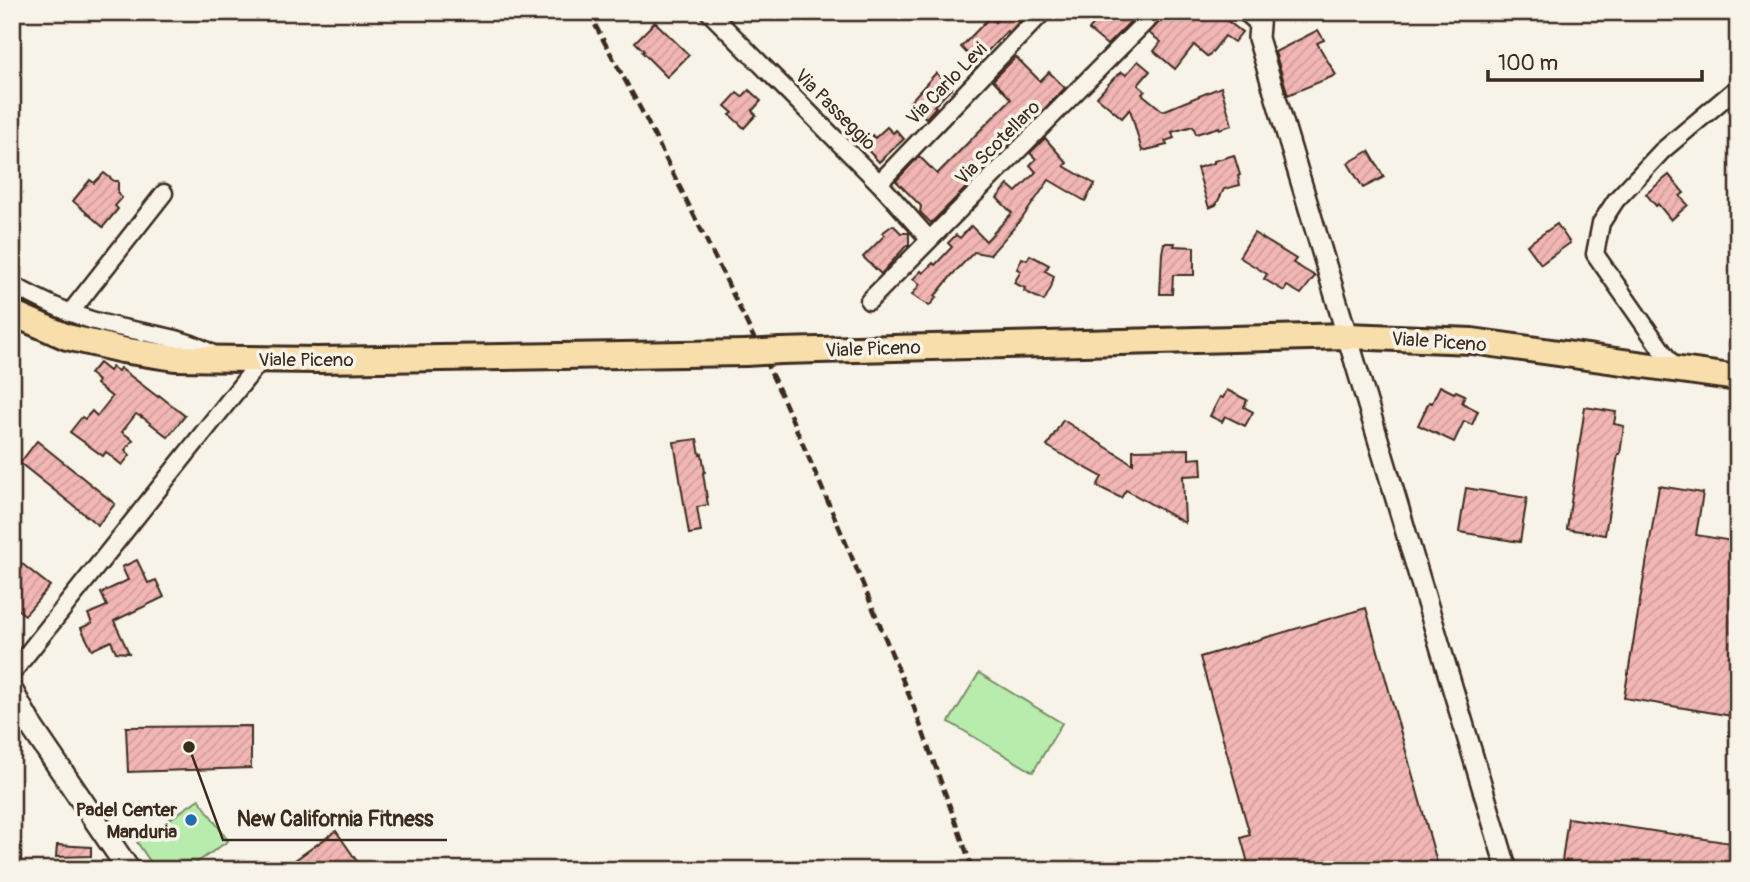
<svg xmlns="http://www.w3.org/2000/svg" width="1750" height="882" viewBox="0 0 1750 882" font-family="Pangolin,sans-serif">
  <defs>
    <pattern id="building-hatch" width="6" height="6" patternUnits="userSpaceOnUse" patternTransform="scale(1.75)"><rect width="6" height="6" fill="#f2b6b4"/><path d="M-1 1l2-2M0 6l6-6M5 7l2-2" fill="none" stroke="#d09d9a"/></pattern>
  </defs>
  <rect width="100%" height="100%" fill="#f7f3e8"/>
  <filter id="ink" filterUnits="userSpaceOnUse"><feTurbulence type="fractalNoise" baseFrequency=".0143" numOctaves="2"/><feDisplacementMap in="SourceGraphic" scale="14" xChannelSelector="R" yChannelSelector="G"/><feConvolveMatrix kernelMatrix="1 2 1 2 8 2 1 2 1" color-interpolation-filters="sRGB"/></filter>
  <g filter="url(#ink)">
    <g fill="#b7ecad" stroke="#798b66" stroke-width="2">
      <polygon points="979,673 1062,723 1033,772 949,722"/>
      <polygon points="199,799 228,841 186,870 156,870 137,842"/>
    </g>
    <g fill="url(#building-hatch)" stroke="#3b2a1e" stroke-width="2">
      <polygon points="1005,12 1028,12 1009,33 1007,31 976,63 961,47 990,17 995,22"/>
      <polygon points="1105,12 1130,12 1135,17 1107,45 1089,30"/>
      <polygon points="1169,12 1230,12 1225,19 1242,32 1234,42 1225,36 1208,57 1194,45 1175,69 1154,51 1161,42 1149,33"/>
      <polygon points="655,22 689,55 667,77 642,52 644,51 635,42"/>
      <polygon points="1318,30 1324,40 1317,43 1336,75 1288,95 1275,52"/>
      <polygon points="1016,57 1040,81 1049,72 1065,88 931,223 920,212 921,206 896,181 919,156 937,174 1011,99 993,80"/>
      <polygon points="1138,61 1150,71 1138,85 1145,91 1142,94 1163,111 1221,87 1232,125 1219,129 1219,127 1196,134 1193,126 1172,132 1174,138 1165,141 1167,145 1142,151 1130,109 1122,118 1097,97 1114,78 1122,72 1126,75"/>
      <polygon points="936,73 952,88 934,106 936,107 926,118 909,103"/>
      <polygon points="749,90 761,101 752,111 756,115 744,128 730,115 733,113 725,106 737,93 742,97"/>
      <polygon points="887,127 893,133 896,130 904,139 879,162 862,144 872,135 875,138"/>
      <polygon points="1045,138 1067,163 1064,166 1095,184 1085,201 1049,180 1021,220 990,255 974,252 952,275 935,296 937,297 929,306 912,295 920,284 913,279 921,271 923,273 933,263 935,265 952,247 948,243 956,235 960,238 971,226 986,241 1012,213 997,198 1008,185 1016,192 1036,172 1030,165 1036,159 1030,153"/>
      <polygon points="1369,151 1384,177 1363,188 1348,163"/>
      <polygon points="1234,155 1240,175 1238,176 1240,185 1224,189 1216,205 1209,208 1197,168 1214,163 1214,161"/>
      <polygon points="104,173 114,181 118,181 118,193 122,198 115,206 118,209 103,227 73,201 90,180 94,183"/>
      <polygon points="1669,175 1684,193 1680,196 1688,205 1671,220 1658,204 1656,206 1646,194"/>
      <polygon points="1557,224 1570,243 1541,264 1527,245"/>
      <polygon points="893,225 901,233 909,233 909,246 906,246 881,274 863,257 885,235 882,233"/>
      <polygon points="1254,233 1296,259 1293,263 1315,276 1301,294 1287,286 1284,291 1264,279 1267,274 1239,257"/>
      <polygon points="1164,243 1175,243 1174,246 1194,247 1194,275 1173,275 1172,294 1160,294 1162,253"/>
      <polygon points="1030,255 1049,265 1045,271 1054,276 1051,288 1044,301 1024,291 1025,288 1014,283 1021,271 1017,269 1022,258 1027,260"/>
      <polygon points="99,363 109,371 112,367 118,371 120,368 158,397 159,395 185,416 168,437 141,416 141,417 136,414 122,432 133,440 125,450 130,455 122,465 106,452 103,456 70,432 82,417 85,419 92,411 97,416 112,397 96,384 98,381 90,374"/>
      <polygon points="1440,386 1454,393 1456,391 1465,395 1462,403 1478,411 1472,425 1464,421 1454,442 1418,425 1429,402 1432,403"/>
      <polygon points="1227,390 1247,400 1244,407 1253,412 1245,426 1225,416 1222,422 1210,416 1220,397 1223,398"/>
      <polygon points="1585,407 1616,412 1614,424 1624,426 1620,454 1618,454 1605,535 1567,529"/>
      <polygon points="1063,420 1133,464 1133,450 1189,449 1189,459 1201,458 1202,475 1183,476 1185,523 1126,490 1121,498 1097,486 1102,477 1047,446"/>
      <polygon points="697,439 700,455 702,454 705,472 703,473 708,505 697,507 701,532 689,534 674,442"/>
      <polygon points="37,441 115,504 98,525 20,463"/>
      <polygon points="1659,486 1703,493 1696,535 1738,542 1738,717 1624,698"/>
      <polygon points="1466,488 1527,498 1520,542 1459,532"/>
      <polygon points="137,560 148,583 156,580 164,597 114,621 129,653 116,652 111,641 92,650 81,628 92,623 88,614 107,606 101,593 128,580 122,567"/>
      <polygon points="21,563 50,586 25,615 12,605 12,574"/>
      <polygon points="1366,608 1438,866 1424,870 1250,870 1241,838 1250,835 1200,657"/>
      <polygon points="251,726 251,768 128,772 126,727"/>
      <polygon points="1568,818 1738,844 1738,870 1616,870 1562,861"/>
      <polygon points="336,831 363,870 281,870"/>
      <polygon points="57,845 91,847 91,856 56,857"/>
    </g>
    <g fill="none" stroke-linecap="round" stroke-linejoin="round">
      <defs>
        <g id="minor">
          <polyline points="709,12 879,183 929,239"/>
          <polyline points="1245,12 1259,24"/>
          <polyline points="879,183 1043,12"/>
          <path d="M 12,285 C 41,300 70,315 102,323 C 140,334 182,334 216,356"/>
          <polyline points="869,301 1155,12"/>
          <polyline points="70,313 164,193"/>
          <polyline points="1675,369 1595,254 1601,223 1616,200 1662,151 1738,87"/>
          <polyline points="12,673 262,359"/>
        </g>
        <polyline id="tertiary" points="1260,12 1258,38 1507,870"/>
        <polyline id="secondary" points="12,691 33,729 129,870"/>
        <g id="primary">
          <polyline points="12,313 67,337 122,350 175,358 318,360 745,353"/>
          <polyline points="781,351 1347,336 1472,341 1738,378"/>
        </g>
      </defs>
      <use href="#minor" stroke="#3b2a1e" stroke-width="21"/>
      <use href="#tertiary" stroke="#3b2a1e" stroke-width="24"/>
      <use href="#secondary" stroke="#3b2a1e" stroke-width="26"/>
      <use href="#primary" stroke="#3b2a1e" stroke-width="30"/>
      <use href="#minor" stroke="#f7f3e8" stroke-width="16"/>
      <use href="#tertiary" stroke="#f7f3e8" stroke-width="19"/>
      <use href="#secondary" stroke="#f7f3e8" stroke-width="21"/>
      <use href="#primary" stroke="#f8deab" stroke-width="24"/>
      <polyline stroke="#3b2a1e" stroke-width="4.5" stroke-dasharray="10 5" stroke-linecap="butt" points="588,12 645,117 727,282 781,394 845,541 913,705 973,870"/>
      <defs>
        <polyline id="primary-bridge" points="745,353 781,351"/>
      </defs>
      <use href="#primary-bridge" stroke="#3b2a1e" stroke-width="30" stroke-linecap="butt"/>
      <use href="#primary-bridge" stroke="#f8deab" stroke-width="24"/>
    </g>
  </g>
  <circle fill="#1f6fb2" stroke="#f7f3e8" stroke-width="2.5" cx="191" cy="820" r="7"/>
  <g text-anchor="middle" stroke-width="7" stroke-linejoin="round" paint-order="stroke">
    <g font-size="19" fill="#3b2a1e" stroke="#f7f3e8">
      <text transform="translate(946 83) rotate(-46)" y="7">Via Carlo Levi</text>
      <text transform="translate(836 109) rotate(45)" y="7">Via Passeggio</text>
      <text transform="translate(997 142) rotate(-45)" y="7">Via Scotellaro</text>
      <text transform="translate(1439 341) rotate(4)" y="7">Viale Piceno</text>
      <text transform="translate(873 348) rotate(-2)" y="7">Viale Piceno</text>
      <text x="306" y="366">Viale Piceno</text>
    </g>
    <g font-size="19" font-weight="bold" fill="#3b2a1e" stroke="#f7f3e8" text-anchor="end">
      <text x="177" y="816">Padel Center<tspan x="177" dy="22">Manduria</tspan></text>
    </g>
  </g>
  <path fill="none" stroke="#3b2a1e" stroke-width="2.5" d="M189 747L223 840H447"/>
  <circle fill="#3b2a1e" stroke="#f7f3e8" stroke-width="2.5" cx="189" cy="747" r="7"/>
  <g font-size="21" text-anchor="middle" font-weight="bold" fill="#3b2a1e" stroke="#f7f3e8" stroke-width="7" stroke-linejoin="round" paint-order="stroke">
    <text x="335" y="826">New California Fitness</text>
  </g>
  <rect width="1750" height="882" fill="none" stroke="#f7f3e8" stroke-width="42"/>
  <rect x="21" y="21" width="1708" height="840" fill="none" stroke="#3b2a1e" stroke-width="2.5" filter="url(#ink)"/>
  <path d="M1488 70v10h214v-10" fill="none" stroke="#3b2a1e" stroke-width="3.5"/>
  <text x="1498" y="70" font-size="21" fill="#3b2a1e" stroke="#f7f3e8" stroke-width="5" paint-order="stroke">100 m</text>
</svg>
